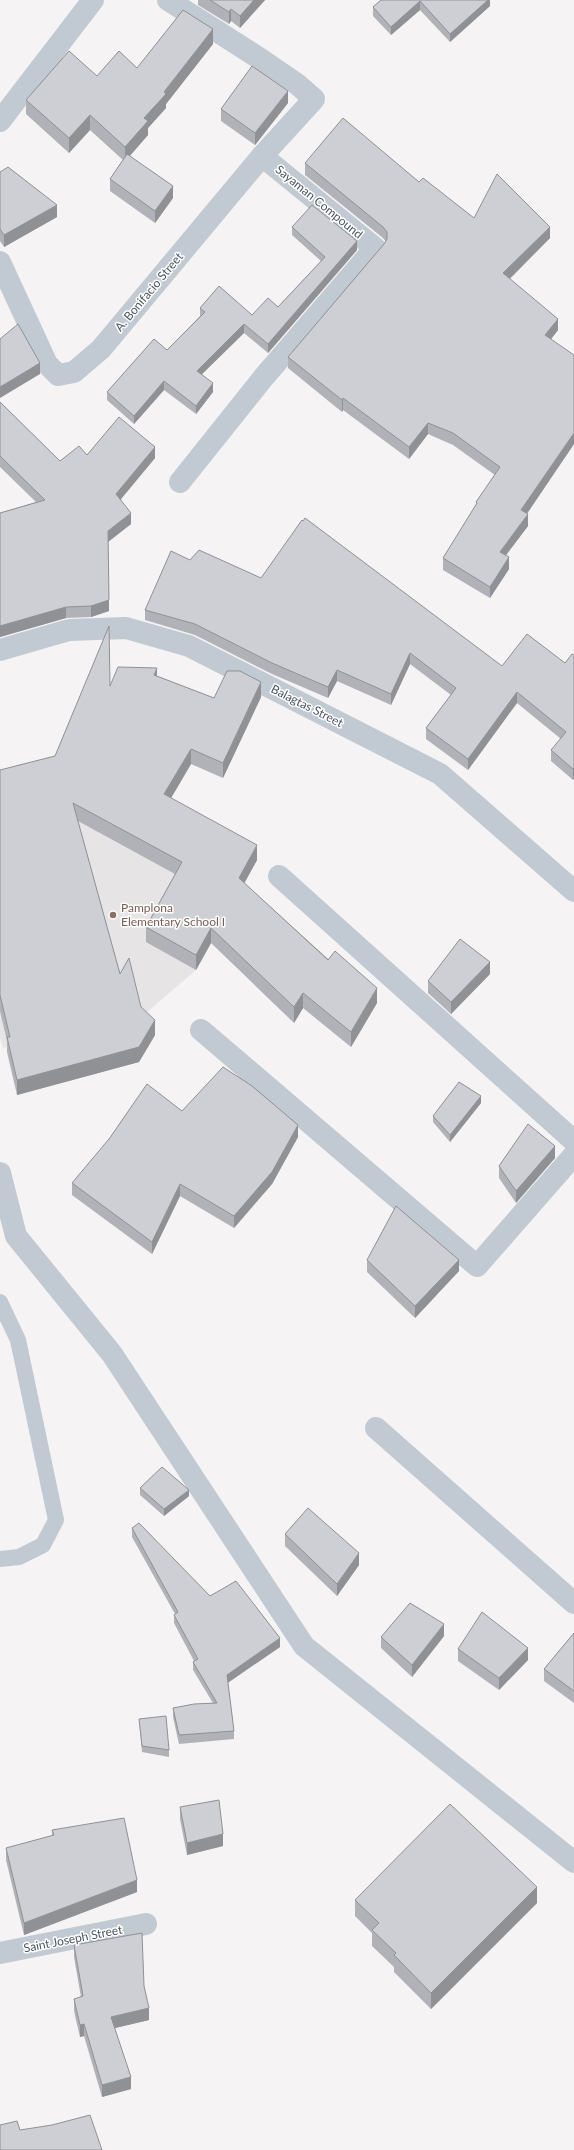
<svg xmlns="http://www.w3.org/2000/svg" width="574" height="2150" viewBox="0 0 574 2150" font-family="Lato,sans-serif">
  <rect width="100%" height="100%" fill="#f5f3f3"/>
  <polygon fill="#e6e4e5" points="0,777 257,860 196,970 147,1012 3,1048 0,1038"/>
  <g fill="none" stroke-linecap="round" stroke-linejoin="round">
    <polyline stroke="#c1cad2" stroke-width="16" points="0,1302 18,1340 56,1520 43,1545 19,1557 0,1559"/>
    <g stroke="#c1cad2" stroke-width="22">
      <polyline points="0,121 93,0"/>
      <polyline points="0,262 47,364 58,375 74,372 101,349 262,156 314,99 297,84 262,60 168,0"/>
      <polyline points="180,482 263,378 375,248 262,156"/>
      <polyline points="0,650 69,630 126,628 189,646 440,774 574,891"/>
      <polyline points="279,876 574,1141"/>
      <polyline points="201,1030 477,1266 574,1155"/>
      <polyline points="0,1173 16,1236 112,1354 304,1646 574,1862"/>
      <polyline points="376,1428 574,1603"/>
      <polyline points="0,1953 146,1924"/>
    </g>
  </g>
  <g fill="#b0b2b7">
    <polygon points="198,0 265,0 240,28 231,21 229,24 198,5"/>
    <polygon points="381,0 490,0 490,6 450,42 420,10 391,35 373,16 373,7"/>
    <polygon points="213,44 166,104 166,108 148,128 148,135 130,156 173,198 155,223 110,191 110,179 123,160 90,130 69,153 26,114 26,100 97,76 137,68"/>
    <polygon points="288,103 255,145 221,121 221,109"/>
    <polygon points="305,163 419,182 474,218 550,238 510,279 558,330 551,339 574,444 527,514 528,526 506,555 509,569 490,598 443,570 443,558 476,505 476,502 495,475 453,445 428,434 409,459 343,410 342,412 288,368 288,357 384,244 386,242 383,238 305,175"/>
    <polygon points="0,172 57,217 4,247 0,241"/>
    <polygon points="292,227 357,250 268,353 244,333 202,374 213,392 196,414 164,390 134,424 107,400 107,392 167,350 200,316 200,308 252,315 278,307 321,261 292,235"/>
    <polygon points="0,402 60,461 87,455 155,458 121,499 131,524 108,542 109,611 91,617 66,618 0,637 0,513 36,502 0,467"/>
    <polygon points="190,560 261,578 502,666 565,663 574,655 573,780 551,761 551,750 561,739 517,703 468,770 426,739 426,728 451,695 410,664 391,705 337,681 328,698 272,674 195,635 145,620 145,610"/>
    <polygon points="157,676 214,698 261,697 223,778 191,764 171,798 257,860 244,883 377,1003 351,1047 303,1008 294,1023 211,943 196,970 146,942 146,927 175,874 78,821 120,974 141,1007 155,1035 139,1062 17,1095 7,1052 7,1041 0,1011 0,770 55,756 110,686"/>
    <polygon points="490,974 451,1014 428,993 428,981"/>
    <polygon points="481,1103 450,1142 433,1122 433,1116"/>
    <polygon points="182,1111 298,1137 272,1184 234,1228 180,1196 152,1254 72,1195 72,1183"/>
    <polygon points="555,1158 516,1203 499,1178 499,1166"/>
    <polygon points="367,1260 459,1271 415,1318 367,1272"/>
    <polygon points="140,1488 189,1496 164,1516 140,1495"/>
    <polygon points="132,1528 210,1596 280,1647 228,1683 234,1731 234,1739 179,1744 173,1717 173,1708 213,1703 193,1670 193,1662 194,1661 174,1623 174,1615 175,1614 132,1537"/>
    <polygon points="285,1534 359,1565 337,1596 285,1546"/>
    <polygon points="574,1633 574,1703 544,1681 544,1669"/>
    <polygon points="444,1636 412,1677 381,1648 381,1637"/>
    <polygon points="458,1649 528,1660 499,1690 458,1661"/>
    <polygon points="139,1719 169,1750 169,1757 142,1752"/>
    <polygon points="180,1807 223,1846 187,1855 180,1819"/>
    <polygon points="52,1830 137,1892 24,1935 6,1860 6,1848 52,1836"/>
    <polygon points="355,1900 537,1903 431,2009 394,1972 394,1967 372,1946 372,1933 355,1916"/>
    <polygon points="74,1945 144,1986 149,2020 115,2028 131,2089 102,2097 84,2036 80,2037 74,2011 74,1999 81,1997 74,1957"/>
  </g>
  <g fill="#909195">
    <polygon points="254,0 265,0 240,28 240,16"/>
    <polygon points="488,0 490,0 490,6 450,42 450,34"/>
    <polygon points="420,1 420,10 391,35 391,27"/>
    <polygon points="231,9 231,21 229,24 229,12"/>
    <polygon points="213,29 213,44 166,104 166,108 148,128 148,135 125,161 125,147 144,118"/>
    <polygon points="288,91 288,103 255,145 255,133"/>
    <polygon points="90,115 90,130 69,153 69,138"/>
    <polygon points="173,186 173,198 155,223 155,211"/>
    <polygon points="57,205 57,217 4,247 4,235"/>
    <polygon points="550,227 550,238 503,285 503,273"/>
    <polygon points="357,241 357,250 268,353 268,344"/>
    <polygon points="558,319 558,330 545,347 545,335"/>
    <polygon points="244,324 244,333 197,379 197,371"/>
    <polygon points="40,363 40,374 0,398 0,387"/>
    <polygon points="164,381 164,390 134,424 134,416"/>
    <polygon points="213,383 213,392 196,414 196,406"/>
    <polygon points="343,398 343,410 342,412 342,400"/>
    <polygon points="428,423 428,434 409,459 409,447"/>
    <polygon points="574,433 574,444 521,522 521,510"/>
    <polygon points="155,447 155,458 116,505 116,494"/>
    <polygon points="131,513 131,524 108,542 108,531"/>
    <polygon points="528,514 528,526 500,563 500,552"/>
    <polygon points="509,557 509,569 490,598 490,587"/>
    <polygon points="109,600 109,611 91,617 91,606"/>
    <polygon points="66,607 66,618 0,637 0,626"/>
    <polygon points="410,653 410,664 391,705 391,694"/>
    <polygon points="157,668 157,683 154,675"/>
    <polygon points="337,670 337,681 328,698 328,687"/>
    <polygon points="261,682 261,697 223,778 223,763"/>
    <polygon points="517,692 517,703 468,770 468,759"/>
    <polygon points="191,749 191,764 164,810 164,794"/>
    <polygon points="574,768 574,779 573,780 573,769"/>
    <polygon points="257,845 257,860 239,893 239,878"/>
    <polygon points="211,928 211,943 196,970 196,955"/>
    <polygon points="490,962 490,974 451,1014 451,1002"/>
    <polygon points="377,988 377,1003 351,1047 351,1032"/>
    <polygon points="303,993 303,1008 294,1023 294,1007"/>
    <polygon points="155,1020 155,1035 139,1062 17,1095 17,1080"/>
    <polygon points="481,1096 481,1103 450,1142 450,1135"/>
    <polygon points="298,1125 298,1137 272,1184 234,1228 234,1216"/>
    <polygon points="555,1146 555,1158 516,1203 516,1191"/>
    <polygon points="180,1184 180,1196 152,1254 152,1242"/>
    <polygon points="459,1260 459,1271 415,1318 415,1306"/>
    <polygon points="189,1490 189,1496 164,1516 164,1509"/>
    <polygon points="359,1553 359,1565 337,1596 337,1584"/>
    <polygon points="444,1624 444,1636 412,1677 412,1665"/>
    <polygon points="280,1638 280,1647 227,1683 227,1675"/>
    <polygon points="528,1648 528,1660 499,1690 499,1678"/>
    <polygon points="223,1834 223,1846 187,1855 187,1843"/>
    <polygon points="137,1880 137,1892 24,1935 24,1923"/>
    <polygon points="537,1887 537,1903 431,2009 431,1993"/>
    <polygon points="149,2008 149,2020 111,2029 111,2017"/>
    <polygon points="84,2024 84,2036 80,2037 80,2025"/>
    <polygon points="131,2077 131,2089 102,2097 102,2085"/>
  </g>
  <g fill="#cdcfd5" stroke="#909195">
    <polygon points="210,0 254,0 240,16 231,9 229,12"/>
    <polygon points="381,0 488,0 450,34 420,1 391,27 373,7"/>
    <polygon points="183,10 213,29 164,92 166,94 144,118 148,121 125,147 90,115 69,138 26,100 69,51 97,76 119,51 137,68"/>
    <polygon points="252,66 288,91 255,133 221,109"/>
    <polygon points="343,118 419,182 423,178 474,218 497,174 550,227 503,273 558,319 545,335 574,355 574,433 521,510 528,514 500,552 509,557 490,587 443,558 477,503 476,502 500,467 453,433 428,423 409,447 343,398 342,400 288,357 384,244 387,239 387,232 383,227 305,163"/>
    <polygon points="127,154 173,186 155,211 110,179"/>
    <polygon points="8,167 57,205 4,235 0,229 0,172"/>
    <polygon points="312,205 357,241 268,344 244,324 197,371 213,383 196,406 164,381 134,416 107,392 154,339 167,350 205,312 200,308 219,286 252,315 268,298 278,307 325,257 292,227"/>
    <polygon points="18,324 40,363 0,387 0,339"/>
    <polygon points="0,402 60,461 79,446 87,455 119,417 155,447 116,494 131,513 108,531 109,600 91,606 66,607 0,626 0,513 45,500 0,456"/>
    <polygon points="305,518 502,666 527,634 565,663 572,654 574,655 574,768 573,769 551,750 566,732 517,692 468,759 426,728 456,688 410,653 391,694 337,670 328,687 272,663 195,624 145,610 171,551 190,560 199,550 261,578 302,520 303,521"/>
    <polygon points="109,626 110,686 118,667 157,668 154,675 214,698 227,671 240,671 261,682 223,763 191,749 164,794 257,845 239,878 328,960 335,951 377,988 351,1032 303,993 294,1007 211,928 196,955 146,927 182,862 73,803 120,974 129,958 141,1007 155,1020 139,1047 17,1080 7,1037 10,1037 0,995 0,770 55,756"/>
    <polygon points="460,939 490,962 451,1002 428,981"/>
    <polygon points="223,1067 252,1086 298,1125 272,1172 234,1216 180,1184 152,1242 72,1183 109,1139 147,1084 182,1111"/>
    <polygon points="459,1082 481,1096 450,1135 433,1116"/>
    <polygon points="528,1124 555,1146 516,1191 499,1166"/>
    <polygon points="396,1206 459,1260 415,1306 367,1260"/>
    <polygon points="162,1467 189,1490 164,1509 140,1488"/>
    <polygon points="308,1508 359,1553 337,1584 285,1534"/>
    <polygon points="139,1523 210,1596 236,1581 280,1638 227,1675 234,1731 179,1735 173,1708 194,1704 217,1703 193,1662 198,1659 174,1615 178,1612 132,1528"/>
    <polygon points="410,1603 444,1624 412,1665 381,1637"/>
    <polygon points="482,1612 528,1648 499,1678 458,1649"/>
    <polygon points="574,1633 574,1691 544,1669"/>
    <polygon points="166,1716 169,1750 142,1746 139,1719"/>
    <polygon points="219,1800 223,1834 187,1843 180,1807"/>
    <polygon points="450,1804 537,1887 431,1993 394,1955 396,1953 372,1930 379,1923 355,1900"/>
    <polygon points="124,1818 137,1880 24,1923 6,1848 54,1835 52,1830"/>
    <polygon points="142,1933 144,1986 149,2008 111,2017 131,2077 102,2085 84,2024 80,2025 74,1999 83,1996 74,1945"/>
    <polygon points="90,2115 102,2150 0,2150 0,2125 17,2121 20,2130 52,2125"/>
  </g>
  <circle fill="#8d6e63" stroke="#fff" stroke-width="1.5" cx="113" cy="915" r="4"/>
  <g text-anchor="middle" stroke-width="3" stroke-linejoin="round" paint-order="stroke">
    <g font-size="12" fill="#4a5661" stroke="#fff">
      <text transform="translate(319 202) rotate(39)" y="4">Sayaman Compound</text>
      <text transform="translate(149 292) rotate(-50)" y="4">A. Bonifacio Street</text>
      <text transform="translate(307 706) rotate(27)" y="4">Balagtas Street</text>
      <text transform="translate(73 1939) rotate(-11)" y="4">Saint Joseph Street</text>
    </g>
    <g font-size="12" fill="#785e54" stroke="#fff" text-anchor="start">
      <text x="121" y="912">Pamplona<tspan x="121" dy="14">Elementary School I</tspan></text>
    </g>
  </g>
</svg>
